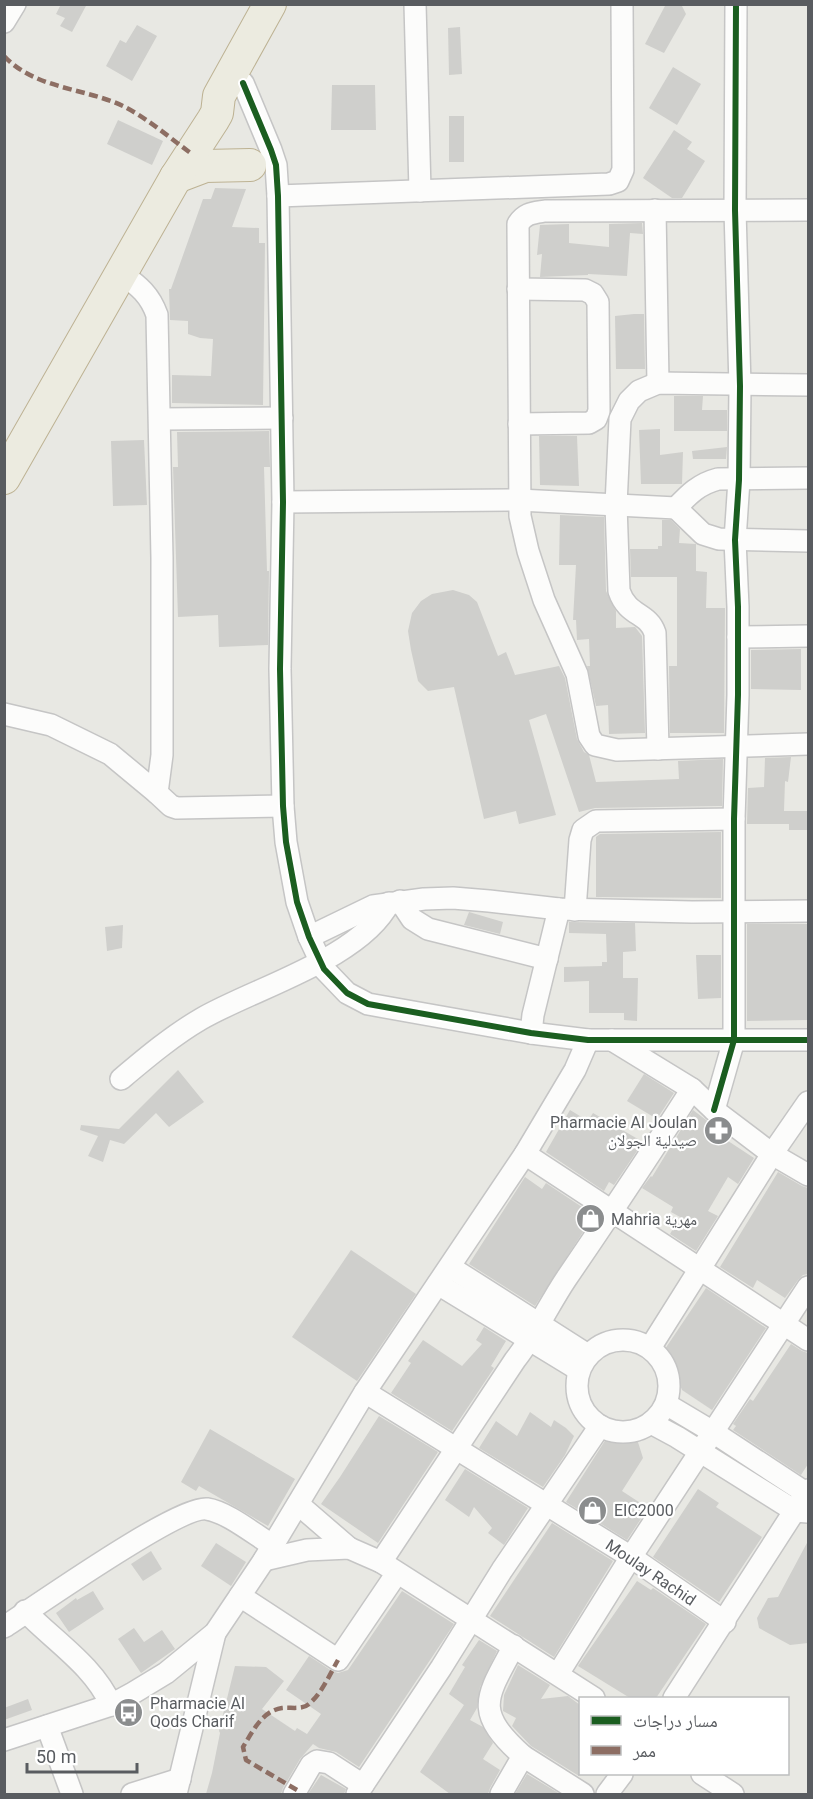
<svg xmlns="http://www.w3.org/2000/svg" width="813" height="1799" viewBox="0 0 813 1799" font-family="Roboto,'Noto Naskh Arabic',sans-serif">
  <rect width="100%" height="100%" fill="#e8e8e3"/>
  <g fill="#cfcfcc">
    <polygon points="61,4 87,4 72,32 60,26 65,18 56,14"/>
    <polygon points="666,4 679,4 682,6 686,14 664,53 645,44"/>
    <polygon points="137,25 157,36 132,81 106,66 120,40 126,43"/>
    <polygon points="460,27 462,74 449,75 448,28"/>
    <polygon points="673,67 701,84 677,125 649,108"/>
    <polygon points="332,85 375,85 376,130 331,130"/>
    <rect x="449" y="116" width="15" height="46"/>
    <polygon points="118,120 163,141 152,165 107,144"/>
    <polygon points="674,130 692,142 687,149 705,161 682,198 672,198 643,178"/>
    <polygon points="215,188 246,189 232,227 259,228 259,243 265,243 263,405 172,403 172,375 211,376 213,339 200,338 188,334 188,321 170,320 169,289 171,289 203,199 211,199"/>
    <polygon points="642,223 643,234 630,233 627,276 588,274 588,275 540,277 542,254 537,255 540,225 569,224 569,243 609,247 609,224"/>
    <polygon points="634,314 644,314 645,369 616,369 615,316"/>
    <polygon points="674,396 703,396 702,410 727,410 727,431 674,431"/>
    <polygon points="660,429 660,455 683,452 682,484 641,484 639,430"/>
    <polygon points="269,431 270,467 264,467 267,571 269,571 268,645 219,647 218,615 178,617 173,467 178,467 177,432"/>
    <polygon points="539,436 577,436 579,486 540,485"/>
    <polygon points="144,440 147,505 113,506 111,441"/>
    <polygon points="727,447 726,459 693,459 692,451"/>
    <polygon points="560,515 604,517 606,591 616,611 616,628 635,627 642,636 645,733 609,734 608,705 596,706 587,666 590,666 589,639 577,640 576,620 573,620 576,565 559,565"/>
    <polygon points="662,520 671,520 680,529 679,543 696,544 696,571 707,572 706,608 725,608 724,733 670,733 669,666 677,666 677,577 631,577 630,549 658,549 658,546 662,546"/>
    <polygon points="453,590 469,595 477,602 498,656 506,652 515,675 559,666 565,678 577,739 584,752 589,755 596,782 679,779 678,761 723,759 722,806 595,808 579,812 546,714 529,720 556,815 519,824 516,811 484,819 454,687 428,691 418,681 411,650 408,631 412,613 421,601 432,594"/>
    <polygon points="801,649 801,690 751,689 751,650"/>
    <polygon points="791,757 788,782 785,781 784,811 808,811 808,830 789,830 789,824 747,824 748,788 764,787 765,758"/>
    <polygon points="721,832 721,898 596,897 596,837 600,834"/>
    <polygon points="469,912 503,922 500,934 464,925"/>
    <polygon points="569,922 635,923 636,951 623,952 623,978 638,978 637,1021 624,1020 624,1013 589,1013 589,981 564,982 564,967 602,966 602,962 607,962 606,934 569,933"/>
    <polygon points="747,924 808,924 808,1020 747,1021"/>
    <polygon points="123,925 122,948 107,951 105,927"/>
    <polygon points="696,955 721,955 721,998 698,999"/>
    <polygon points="178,1070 204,1102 169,1127 156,1113 124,1144 110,1140 103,1162 88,1156 98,1136 80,1130 81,1125 119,1129"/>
    <polygon points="644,1074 674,1093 657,1119 627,1101"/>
    <polygon points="570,1110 588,1121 593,1113 643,1142 614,1185 609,1182 604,1191 546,1152"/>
    <polygon points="693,1110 727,1136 725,1139 754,1158 738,1184 728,1177 708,1211 718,1216 696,1251 670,1234 680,1217 671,1212 673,1207 642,1188 651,1176 652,1177"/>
    <polygon points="778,1172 802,1186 808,1188 808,1274 803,1275 798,1280 785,1298 757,1280 753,1288 720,1267"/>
    <polygon points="525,1177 542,1189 546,1183 594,1215 535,1306 469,1264"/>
    <polygon points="351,1250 416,1294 357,1381 292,1337"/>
    <polygon points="706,1288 766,1328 712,1410 682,1390 665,1349"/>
    <polygon points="484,1327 506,1341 491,1366 494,1368 452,1431 391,1393 411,1363 408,1361 423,1340 462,1366 482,1344 476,1340"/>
    <polygon points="791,1344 802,1351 808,1353 808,1464 801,1475 733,1430 736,1426 733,1424 750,1399 753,1401"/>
    <polygon points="530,1412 551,1427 554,1420 566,1428 574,1436 565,1455 543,1487 479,1448 496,1421 517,1436"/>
    <polygon points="379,1416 438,1452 378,1543 321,1504 340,1477"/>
    <polygon points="210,1429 295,1479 268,1526 199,1486 196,1491 181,1482"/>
    <polygon points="608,1436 637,1439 643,1458 622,1491 648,1508 627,1540 566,1502"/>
    <polygon points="465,1469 528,1508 504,1545 488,1533 492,1528 474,1507 469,1517 445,1500"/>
    <polygon points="698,1489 719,1503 716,1507 762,1537 719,1602 653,1557"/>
    <polygon points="552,1523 613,1561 554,1657 490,1616"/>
    <polygon points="808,1541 808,1643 790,1645 759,1628 757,1618 768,1598 778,1597"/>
    <polygon points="216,1543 246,1562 231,1586 201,1566"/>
    <polygon points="151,1551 162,1569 143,1581 131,1564"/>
    <polygon points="637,1581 651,1590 653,1588 706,1624 656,1698 630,1698 578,1666"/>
    <polygon points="93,1591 104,1609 69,1632 56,1613 76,1598 77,1600"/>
    <polygon points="402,1591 454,1624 359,1767 336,1752 319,1748 313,1744 300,1759 283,1788 281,1794 206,1794 212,1773 220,1733 219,1731 235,1666 266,1667 284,1681 262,1709 295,1731 297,1728 307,1734 321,1714 286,1690 309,1656 332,1671 338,1673 348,1670"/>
    <polygon points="134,1628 144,1642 162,1630 175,1649 141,1673 118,1639"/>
    <polygon points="479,1640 497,1651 480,1687 477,1708 470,1720 483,1727 493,1743 483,1759 500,1770 490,1788 488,1794 450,1794 420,1772 464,1705 449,1694 465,1667 462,1665"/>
    <polygon points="518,1665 550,1685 541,1699 568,1696 580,1705 580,1774 579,1776 531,1746 512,1726 516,1718 503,1711 504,1695"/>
    <polygon points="28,1699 32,1710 4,1720 4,1708"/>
    <polygon points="527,1774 560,1794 515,1794"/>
    <polygon points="321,1775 346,1789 344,1794 308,1794"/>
  </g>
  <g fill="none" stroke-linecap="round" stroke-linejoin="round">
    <defs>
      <g id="minor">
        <polyline points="415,4 420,191"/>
        <polyline points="4,22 15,4"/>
        <polyline points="243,83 271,150 276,165 278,196 283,502 280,669 283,806 286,842 297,902 309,937 324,969 347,993 368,1004 531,1033 588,1040 808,1040"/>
        <polyline points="278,196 609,184 618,181 623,170 622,4"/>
        <polyline points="655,210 658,383"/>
        <path d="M 808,210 L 545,211 C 533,213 525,213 518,224 L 520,516 L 528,551 L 544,600 L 577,674 L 589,736 L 595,745 L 617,750 L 808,744"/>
        <path d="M 122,274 C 139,286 150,295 157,315 L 162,558 L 162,755 L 157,793 L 171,806 L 177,808 L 283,806"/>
        <polyline points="518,289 585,290 593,294 598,302 599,411 596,419 589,423 519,424"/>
        <polyline points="160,419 282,418"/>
        <path d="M 808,478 L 718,479 C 699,484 689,494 676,508 L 703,534 L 719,539 L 808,541"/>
        <polyline points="283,502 519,500 676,508"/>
        <polyline points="738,637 808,636"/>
        <polyline points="4,714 51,725 110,754 157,793"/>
        <path d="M 658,749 L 655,633 C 648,612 628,617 619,591 L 616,505 L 620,419 L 629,401 L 639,391 L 658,383 L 808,385"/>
        <polyline points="400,901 412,919 428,929 547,959"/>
        <polyline points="575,910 580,840 583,830 596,821 734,819"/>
        <polyline points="309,937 373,906 424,899 453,898 489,901 559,909 692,912 808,911"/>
        <polyline points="531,1033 533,1015 559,909"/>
        <polyline points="612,1040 692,1089 714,1110 772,1154 808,1175"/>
        <path d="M 121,1079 C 146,1058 172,1036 201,1019 C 254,988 360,959 389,903"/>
        <polyline points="714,1110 734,1040 734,819 738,695 738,607 735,540 739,480 740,386 735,210 736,4"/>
        <polyline points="525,1154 808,1340"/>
        <polyline points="450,1267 588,1355"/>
        <polyline points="438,1284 579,1370"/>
        <circle cx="623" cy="1386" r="46"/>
        <polyline points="650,1348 772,1154 808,1102"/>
        <polyline points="365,1392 631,1557 725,1622"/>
        <polyline points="666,1404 713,1432 806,1493 808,1497"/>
        <polyline points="651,1423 677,1437 795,1511 808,1512"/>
        <polyline points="298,1504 349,1548"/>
        <polyline points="264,1560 307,1550 349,1548 381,1562 594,1698"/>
        <path d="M 381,1562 L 515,1360 C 535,1335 548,1306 566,1279 C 609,1216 651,1153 692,1089"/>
        <polyline points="240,1596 338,1660 397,1573"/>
        <path d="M 25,1611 C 54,1641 94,1666 111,1705"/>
        <path d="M 4,1627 C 35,1607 179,1505 207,1509 C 227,1512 254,1534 272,1545"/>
        <path d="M 514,1646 C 486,1698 473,1711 523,1756"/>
        <polyline points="558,1674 631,1557 808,1287"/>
        <polyline points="674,1698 808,1490"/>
        <polyline points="47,1726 72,1794"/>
        <polyline points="4,1740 111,1705 133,1693 166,1673 215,1633 264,1560 365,1392 525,1154 575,1070 588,1040"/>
        <polyline points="702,1774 733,1794"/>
        <polyline points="132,1794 180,1779"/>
        <polyline points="176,1794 215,1633"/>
        <polyline points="294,1794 311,1765 317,1761 329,1763 363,1785"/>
        <polyline points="357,1794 441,1668 502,1570 600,1426"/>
        <polyline points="501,1794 523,1756 583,1794"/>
        <polyline points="607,1794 622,1774"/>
      </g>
      <g id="highway">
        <polyline points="176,177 205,166 250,165"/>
        <polyline points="4,478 176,177 213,120 217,113 219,96 270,4"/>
      </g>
    </defs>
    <use href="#minor" stroke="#c5c5c5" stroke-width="24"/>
    <use href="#highway" stroke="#bdb293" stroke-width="34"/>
    <use href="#minor" stroke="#fcfcfb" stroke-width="21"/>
    <use href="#highway" stroke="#ecebe0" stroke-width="32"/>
    <g stroke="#8d6e63" stroke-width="4.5" stroke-dasharray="9 4.5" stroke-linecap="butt">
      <path d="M 4,56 C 35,89 85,88 123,106 C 147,118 170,138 192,154"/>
      <path d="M 297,1790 L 246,1760 L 243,1747 C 253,1731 262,1711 282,1708 C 291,1707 302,1710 309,1704 C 322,1693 330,1674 338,1660"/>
    </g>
    <defs>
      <g id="cycleway">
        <polyline points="243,83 271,150 276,165 278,196 283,502 280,669 283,806 286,842 297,902 309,937 324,969 347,993 368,1004 531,1033 588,1040 808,1040"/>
        <polyline points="714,1110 734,1040 734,819 738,695 738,607 735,540 739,480 740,386 735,210 736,4"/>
      </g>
    </defs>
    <use href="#cycleway" stroke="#fff" stroke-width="10"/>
    <use href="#cycleway" stroke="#1b5e20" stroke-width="6"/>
  </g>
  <defs>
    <symbol id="pharmacy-disc" viewBox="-11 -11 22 22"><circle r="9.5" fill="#8b8d8e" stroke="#fff"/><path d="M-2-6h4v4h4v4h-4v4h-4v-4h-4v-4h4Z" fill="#fff"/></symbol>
    <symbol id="shop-disc" viewBox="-11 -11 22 22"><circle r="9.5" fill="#8b8d8e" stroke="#fff"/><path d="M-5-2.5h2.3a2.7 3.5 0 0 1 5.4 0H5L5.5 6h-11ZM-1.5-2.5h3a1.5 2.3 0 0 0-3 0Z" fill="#fff"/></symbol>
    <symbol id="bus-disc" viewBox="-11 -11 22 22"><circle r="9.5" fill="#8b8d8e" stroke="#fff"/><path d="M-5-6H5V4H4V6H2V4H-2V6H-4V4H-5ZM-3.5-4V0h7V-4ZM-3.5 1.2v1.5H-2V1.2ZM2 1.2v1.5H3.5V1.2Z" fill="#fff"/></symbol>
  </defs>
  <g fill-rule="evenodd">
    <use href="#pharmacy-disc" x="702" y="1114" width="33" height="33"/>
    <use href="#shop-disc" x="574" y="1202" width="33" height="33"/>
    <use href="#shop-disc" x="576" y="1494" width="33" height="33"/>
    <use href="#bus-disc" x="112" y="1696" width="33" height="33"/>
  </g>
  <g text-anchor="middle" stroke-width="4.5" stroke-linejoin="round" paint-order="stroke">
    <g font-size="16" fill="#595c60" stroke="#fff" text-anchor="start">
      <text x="697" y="1128" text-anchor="end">Pharmacie Al Joulan<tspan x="697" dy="18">صيدلية الجولان</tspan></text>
      <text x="611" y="1225">Mahria مهرية</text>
      <text x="614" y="1516">EIC2000</text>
      <text x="150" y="1709">Pharmacie Al<tspan x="150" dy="18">Qods Charif</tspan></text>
    </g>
    <g font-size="16" fill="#595c60" stroke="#fff">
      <text transform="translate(651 1572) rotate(34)" y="6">Moulay Rachid</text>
    </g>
  </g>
  <rect width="813" height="1799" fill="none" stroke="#595c60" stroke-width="12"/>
  <rect x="579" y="1697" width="210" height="78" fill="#ffffff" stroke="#bdbebf" stroke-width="1.5"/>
  <rect x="591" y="1716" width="30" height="9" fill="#1b5e20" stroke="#bdbebf" stroke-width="1.5"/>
  <text x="633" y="1727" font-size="18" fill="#595c60">مسار دراجات</text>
  <rect x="591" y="1746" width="30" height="9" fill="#8d6e63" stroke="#bdbebf" stroke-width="1.5"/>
  <text x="633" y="1757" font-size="18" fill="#595c60">ممر</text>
  <path d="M27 1763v9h110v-9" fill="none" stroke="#595c60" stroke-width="3"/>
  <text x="36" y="1763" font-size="18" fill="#595c60" stroke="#ffffff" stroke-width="4.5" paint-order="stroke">50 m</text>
</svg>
